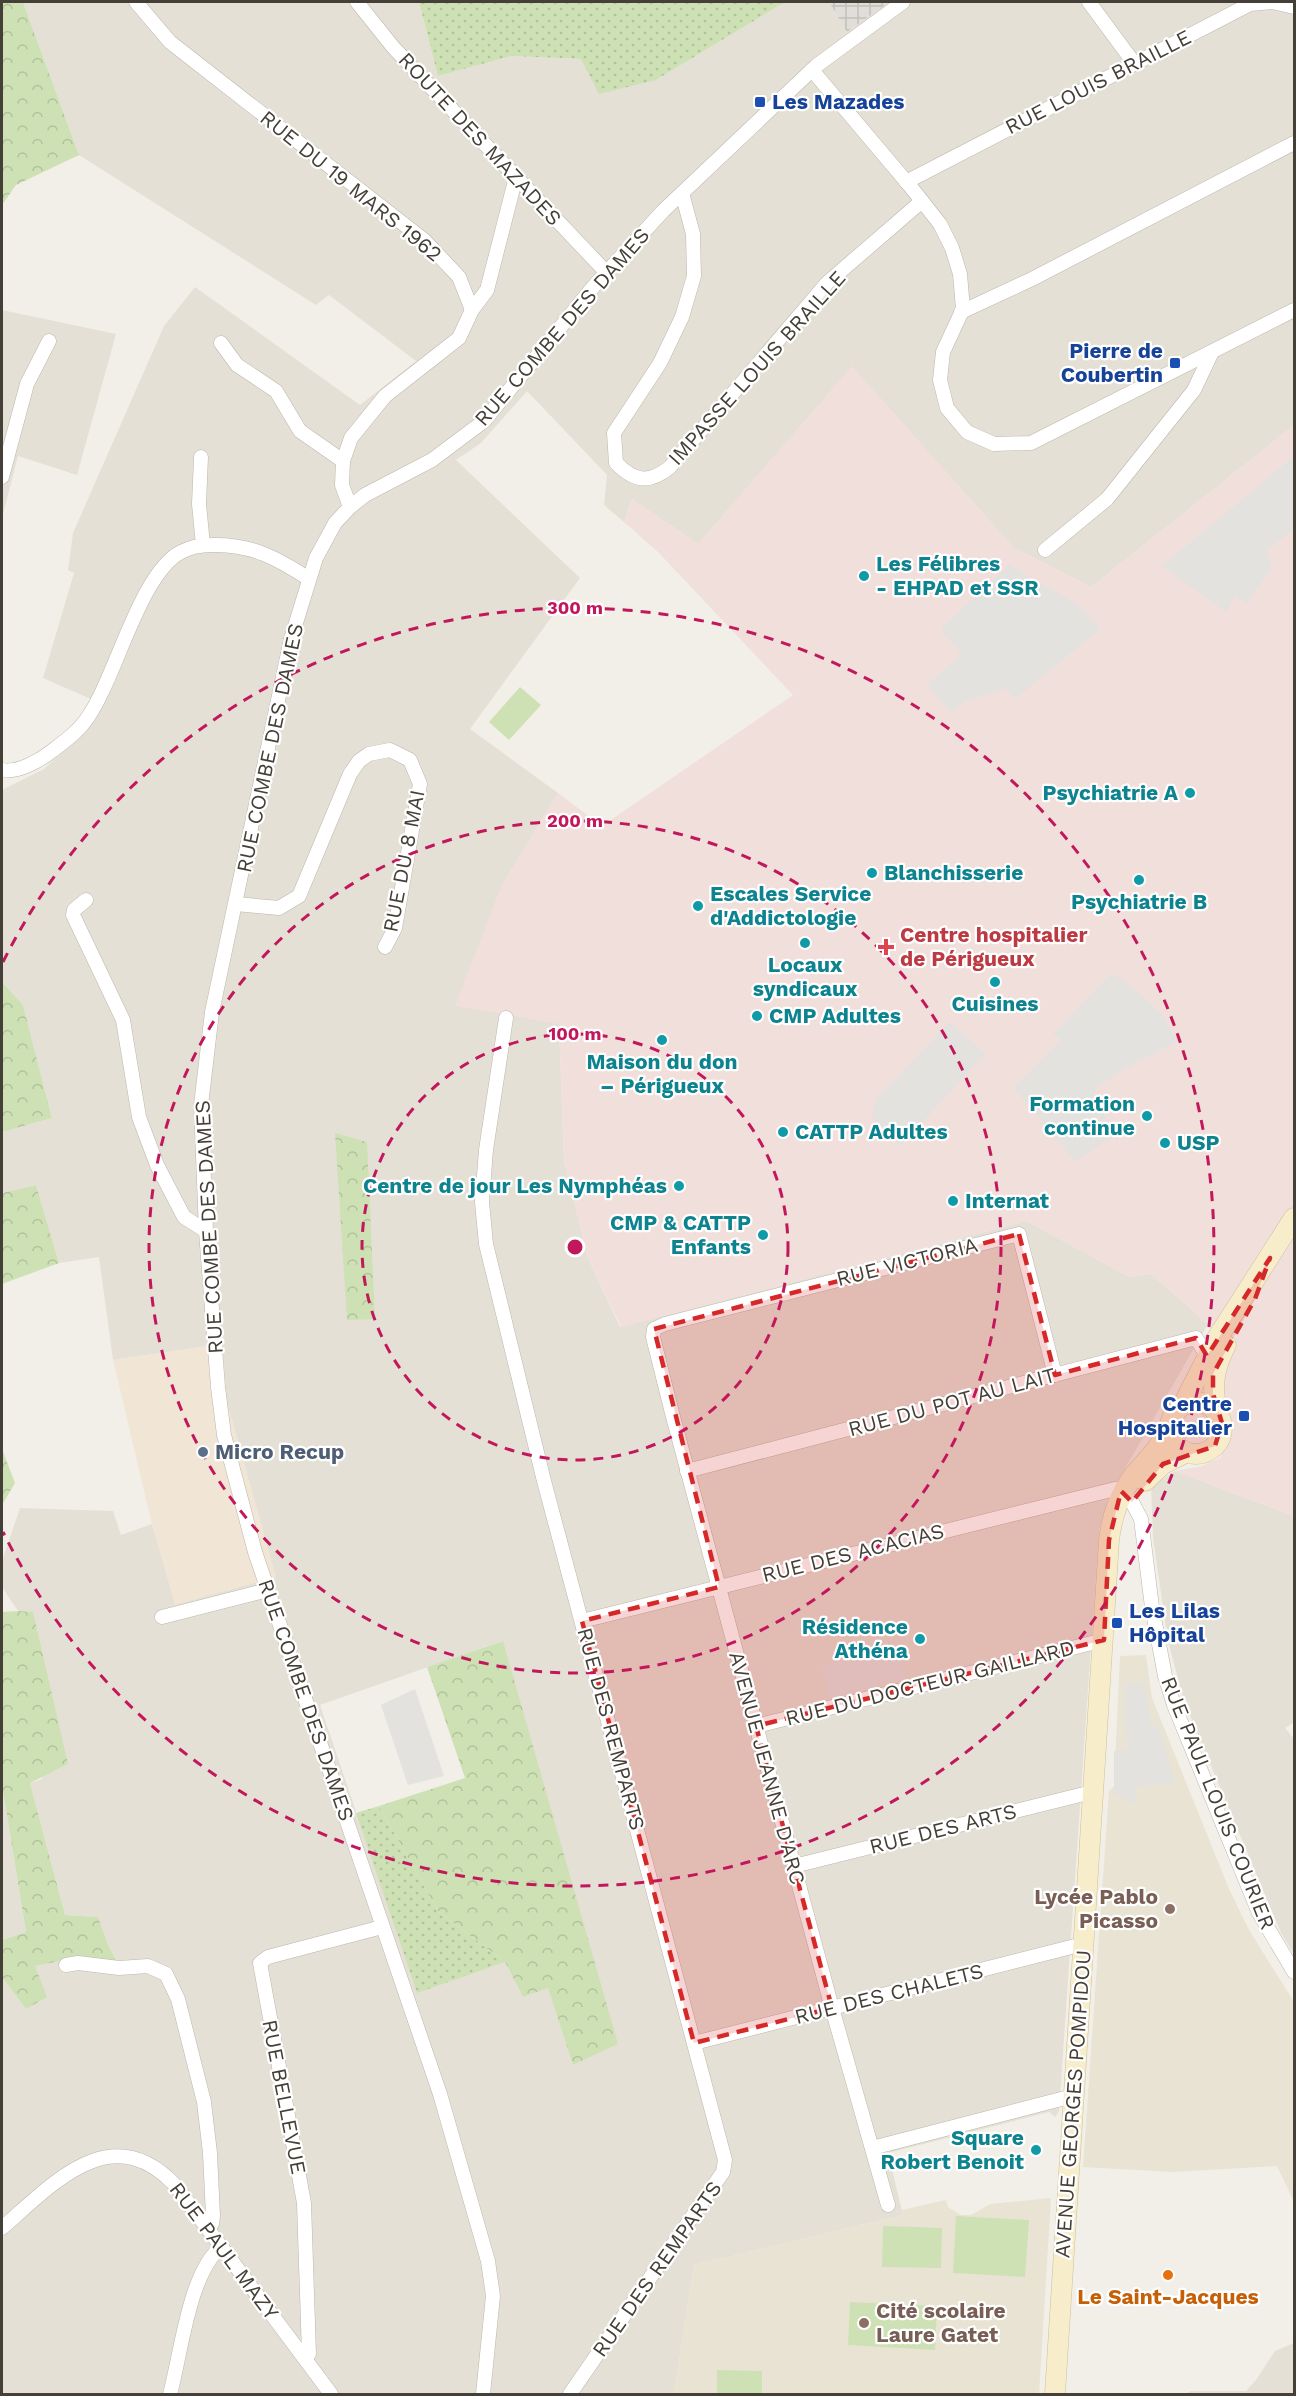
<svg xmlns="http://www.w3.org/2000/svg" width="1296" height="2396" viewBox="0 0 1296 2396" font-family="'Work Sans',sans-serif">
  <defs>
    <pattern id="industrial-grid" width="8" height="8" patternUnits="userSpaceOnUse" patternTransform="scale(1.5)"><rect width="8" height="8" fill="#e1ded9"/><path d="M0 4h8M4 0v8" fill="none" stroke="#c2c0bb"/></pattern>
    <pattern id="grass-dots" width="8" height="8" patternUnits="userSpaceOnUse" patternTransform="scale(1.5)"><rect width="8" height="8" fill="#cde1b5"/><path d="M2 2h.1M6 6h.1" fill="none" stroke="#b1c29c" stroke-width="1.8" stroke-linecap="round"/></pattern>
    <pattern id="forest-crowns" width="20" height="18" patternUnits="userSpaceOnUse" patternTransform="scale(1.5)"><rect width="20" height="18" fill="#cde1b5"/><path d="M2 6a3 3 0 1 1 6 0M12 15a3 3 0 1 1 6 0" fill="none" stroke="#b1c29c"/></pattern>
  </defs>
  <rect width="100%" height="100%" fill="#f2efe8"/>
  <g fill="#e5e0d6" fill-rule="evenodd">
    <path d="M 23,2 L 419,2 L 438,76 L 512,56 L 581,59 L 656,80 L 785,2 L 829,2 L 847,32 L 889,2 L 1294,2 L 1294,425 L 1091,587 L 1014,548 L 852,367 L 698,544 L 632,499 L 624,522 L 604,505 L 607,475 L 527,391 L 481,443 L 456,460 L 580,578 L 470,729 L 558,793 L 501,887 L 559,1024 L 564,1160 L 588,1258 L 620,1327 L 1027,1221 L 1129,1277 L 1151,1274 L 1208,1324 L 1108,1498 L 1099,1530 L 1059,2111 L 1055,2117 L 1049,2112 L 888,2153 L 903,2215 L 694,2265 L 674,2394 L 2,2394 L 2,1977 L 26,2009 L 35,1966 L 75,1958 L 119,1963 L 109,1947 L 98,1917 L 65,1915 L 30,1783 L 42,1779 L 33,1613 L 18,1611 L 2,1587 L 2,1561 L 20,1508 L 113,1511 L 121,1535 L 152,1524 L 176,1605 L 227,1401 L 222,1344 L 113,1360 L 99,1257 L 59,1263 L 36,1185 L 2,1193 L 2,1132 L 52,1118 L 23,1005 L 2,982 L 2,790 L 44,769 L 88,728 L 93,700 L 43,678 L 74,573 L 68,570 L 73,533 L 164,326 L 195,287 L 360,405 L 416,361 L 329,295 L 316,305 L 79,155 ZM 502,1641 L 617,2044 L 573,2065 L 548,1987 L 523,1997 L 505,1962 L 417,1992 L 320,1705 Z"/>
    <polygon points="2,310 116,334 77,475 18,456 2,518"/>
    <polygon points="1175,1471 1294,1516 1294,1722 1285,1728 1294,1739 1294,1954 1281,1933 1184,1701 1168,1641 1153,1538 1151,1487"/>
    <polygon points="2,1785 26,1932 2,1940"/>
    <polygon points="1294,2343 1294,2394 1185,2394 1191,2391 1246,2391 1256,2380 1275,2351"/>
  </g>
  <polygon fill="#f1e5d5" points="222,1344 227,1401 276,1577 175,1605 152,1524 113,1360"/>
  <polygon fill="url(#industrial-grid)" points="829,2 889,2 847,32"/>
  <g fill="#e9e3d3">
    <polygon points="1146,1655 1152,1698 1229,1889 1249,1930 1294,2002 1294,2202 1277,2166 1173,2172 1083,2167 1109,1791 1114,1786 1120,1656"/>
    <polygon points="1051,2198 1039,2394 674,2394 694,2265 903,2215 902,2210 946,2200 948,2207 961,2215 971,2215 990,2204"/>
  </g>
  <polygon fill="#f1dfdc" points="852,366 1014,548 1091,587 1294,425 1294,1516 1175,1471 1202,1466 1220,1458 1234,1428 1223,1401 1222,1362 1236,1332 1208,1324 1151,1274 1129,1277 1027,1221 621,1327 588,1258 564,1160 559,1024 455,1006 501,887 558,793 602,826 793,695 658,552 624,522 632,499 698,544"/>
  <g fill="url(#grass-dots)">
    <polygon points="419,2 785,2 656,80 599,94 581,59 512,56 438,76"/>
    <polygon points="379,1806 438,1911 505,1962 417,1993 356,1813"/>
  </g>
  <g fill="url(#forest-crowns)">
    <polygon points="2,2 23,2 79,155 16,185 2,205"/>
    <polygon points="2,982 23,1005 52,1118 2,1132"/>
    <polygon points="335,1133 367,1142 375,1319 347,1320"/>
    <polygon points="36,1185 59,1263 2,1284 2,1193"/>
    <polygon points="2,1449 15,1483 2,1505"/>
    <polygon points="18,1611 33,1612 68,1764 30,1783 65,1915 98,1917 109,1947 119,1964 75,1958 35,1966 47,1997 26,2009 2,1977 2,1940 26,1932 2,1785 2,1612"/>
    <polygon points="503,1641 618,2044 573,2065 548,1988 523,1997 505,1962 438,1911 379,1806 465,1778 427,1667"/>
  </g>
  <g fill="#cde1b5">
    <polygon points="520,687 541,705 509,740 489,722"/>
    <polygon points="956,2216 1029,2220 1025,2277 953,2273"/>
    <polygon points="883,2226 942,2228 941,2268 882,2267"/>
    <polygon points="850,2302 937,2306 935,2350 848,2345"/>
    <polygon points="717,2370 762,2371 762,2394 717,2394"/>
  </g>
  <g fill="#e3e2df">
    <polygon points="1294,456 1294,529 1267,550 1272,568 1247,603 1235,596 1226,612 1162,566"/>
    <polygon points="1009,565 1076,603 1100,629 1015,699 1005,688 965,702 951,713 927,685 962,654 940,629"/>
    <polygon points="1112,973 1134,988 1165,1018 1177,1042 1124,1069 1097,1087 1093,1099 1116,1133 1076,1162 1014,1088 1061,1040 1053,1034"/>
    <polygon points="950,1022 985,1054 900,1146 872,1118 876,1100"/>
    <polygon points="896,1643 905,1678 829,1698 821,1666"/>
    <polygon points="1144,1682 1152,1727 1158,1725 1175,1784 1136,1786 1136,1805 1114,1794 1114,1751 1127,1749 1125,1684"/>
    <polygon points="415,1689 444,1776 408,1785 381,1705"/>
  </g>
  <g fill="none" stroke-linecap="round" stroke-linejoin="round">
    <defs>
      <g id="minor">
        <polyline points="136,2 170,42 424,240 459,277 472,310"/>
        <polyline points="357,2 393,47 606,272"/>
        <polyline points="1089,2 1134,63"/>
        <polyline points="812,70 910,186 940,224 952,248 960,274 963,309 943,352 940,380 947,408 967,432 994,444 1031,443 1294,310"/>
        <polyline points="906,182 1250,4 1272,2 1294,7"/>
        <path d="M 682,193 L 693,234 L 694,276 L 682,317 L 660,363 L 614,433 L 616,463 C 635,482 649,484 670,467 L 827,283 L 922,201"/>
        <polyline points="961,312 1032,279 1294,143"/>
        <polyline points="221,343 237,365 276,391 300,431 343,461"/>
        <polyline points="201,457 199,504 203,545"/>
        <polyline points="2,477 27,384 49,341"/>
        <polyline points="350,507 342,485 343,461 351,438 385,396 459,338 472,310 487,290 516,177"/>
        <polyline points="1045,550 1107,499 1194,390 1212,352"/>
        <path d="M 2,770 C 18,773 39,761 52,751 C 65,741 79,731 88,717 C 116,677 140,573 181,552 C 190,547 202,545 212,545 C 251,544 277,558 309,579"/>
        <polyline points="86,900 74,910 73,915 123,1020 139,1117 157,1165 184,1217 206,1231"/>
        <polyline points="236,904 279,908 299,896 350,774 359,761 369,754 390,750 410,760 420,784 395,928 385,947"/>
        <polyline points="506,1018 486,1150 482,1202 486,1244 544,1481 725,2160 723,2172 570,2394"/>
        <polyline points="687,1471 1196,1338 1207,1356"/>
        <polyline points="162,1617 268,1590"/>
        <polyline points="582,1621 1115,1489 1132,1502 1141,1519 1152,1607 1165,1676 1174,1705 1259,1913 1294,1972"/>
        <polyline points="756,1726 1104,1640"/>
        <polyline points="794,1866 1092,1792"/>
        <polyline points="66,1965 78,1963 119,1968 148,1966 166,1974 178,1999 204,2102 210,2153 213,2216 212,2224 207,2228"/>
        <polyline points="694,2043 1083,1944"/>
        <polyline points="872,2148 1073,2096"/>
        <polyline points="888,2205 832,2008 672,1413 653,1337 654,1329 665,1324 1019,1234 1055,1375"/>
        <path d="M 2,2228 C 53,2184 111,2117 176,2186 L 331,2394"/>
        <polyline points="305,2357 309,2354 304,2203 260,1963 268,1957 382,1927"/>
        <path d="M 170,2394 C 181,2354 189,2273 221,2247"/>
        <polyline points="483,2394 493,2296 488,2261 440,2094 255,1552 224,1435 218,1387 206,1231 201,1105 212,1012 291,639 316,558 335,523 350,507 365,495 432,460 484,421 594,286 663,211 816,66 903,2"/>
      </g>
      <g id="secondary">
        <circle cx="1196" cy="1428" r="26"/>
        <polyline points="1183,1405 1216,1340 1294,1218"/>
        <path d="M 1218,1414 C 1211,1388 1213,1370 1226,1345"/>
        <polyline points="1145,1481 1163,1464 1185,1453"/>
        <path d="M 1055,2394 L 1109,1540 C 1112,1515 1119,1496 1134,1475 C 1149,1457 1160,1450 1169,1426"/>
      </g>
    </defs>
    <use href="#minor" stroke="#bcb6ab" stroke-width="15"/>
    <use href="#secondary" stroke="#ccc09d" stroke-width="21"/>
    <use href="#minor" stroke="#fff" stroke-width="14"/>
    <use href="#secondary" stroke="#f8edcb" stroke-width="20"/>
  </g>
  <path fill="#d62828" fill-opacity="0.2" stroke="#d62828" stroke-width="4.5" stroke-dasharray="12 8" stroke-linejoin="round" d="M 1019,1234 L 1055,1375 L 1196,1338 L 1207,1356 L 1270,1258 L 1255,1299 L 1213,1374 L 1213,1394 L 1222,1423 L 1215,1446 L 1163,1464 L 1132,1502 L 1121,1491 L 1109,1540 L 1104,1640 L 756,1726 L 832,2008 L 694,2043 L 582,1621 L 719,1587 L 654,1329 Z"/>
  <g fill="none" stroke="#c2185b" stroke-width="3" stroke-dasharray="10 8">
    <circle cx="575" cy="1247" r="213"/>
    <circle cx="575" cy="1247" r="426"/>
    <path d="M3 962A639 639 0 1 1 3 1532"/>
  </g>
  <g fill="#1a4fb4" stroke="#fff" stroke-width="2">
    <rect x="754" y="96" width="12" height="12" rx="3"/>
    <rect x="1169" y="357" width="12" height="12" rx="3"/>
    <rect x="1238" y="1410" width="12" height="12" rx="3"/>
    <rect x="1111" y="1617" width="12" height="12" rx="3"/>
  </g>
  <g fill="#0f9aa8" stroke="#fff" stroke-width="2">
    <circle cx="864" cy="576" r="6"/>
    <circle cx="1190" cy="793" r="6"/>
    <circle cx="872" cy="873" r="6"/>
    <circle cx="1139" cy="880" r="6"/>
    <circle cx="698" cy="906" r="6"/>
    <circle cx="805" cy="943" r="6"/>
    <circle cx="995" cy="982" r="6"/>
    <circle cx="757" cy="1016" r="6"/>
    <circle cx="662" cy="1040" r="6"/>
    <circle cx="1147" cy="1116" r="6"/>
    <circle cx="783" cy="1132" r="6"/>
    <circle cx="1165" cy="1143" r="6"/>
    <circle cx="679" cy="1186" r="6"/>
    <circle cx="953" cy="1201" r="6"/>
    <circle cx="763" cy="1235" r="6"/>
    <circle cx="920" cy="1639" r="6"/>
    <circle cx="1036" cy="2150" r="6"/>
  </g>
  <path fill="#e0444e" stroke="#fff" stroke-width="2" d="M883 938h6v6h6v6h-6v6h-6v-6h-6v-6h6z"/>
  <circle fill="#5c6f8a" stroke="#fff" stroke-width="2" cx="203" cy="1452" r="6"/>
  <g fill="#8d6e63" stroke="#fff" stroke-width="2">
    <circle cx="1170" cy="1909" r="6"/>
    <circle cx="864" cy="2323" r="6"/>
  </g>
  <circle fill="#e8710a" stroke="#fff" stroke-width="2" cx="1168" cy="2275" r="6"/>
  <g text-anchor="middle" stroke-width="4.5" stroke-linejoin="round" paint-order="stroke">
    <g font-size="21" fill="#443f37" stroke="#fff">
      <text transform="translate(1098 82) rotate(-27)" y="7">RUE LOUIS BRAILLE</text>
      <text transform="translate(480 139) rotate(47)" y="7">ROUTE DES MAZADES</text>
      <text transform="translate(351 186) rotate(39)" y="7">RUE DU 19 MARS 1962</text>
      <text transform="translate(562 327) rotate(-49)" y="7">RUE COMBE DES DAMES</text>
      <text transform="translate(757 368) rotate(-48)" y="7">IMPASSE LOUIS BRAILLE</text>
      <text transform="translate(270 748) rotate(-78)" y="7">RUE COMBE DES DAMES</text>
      <text transform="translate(404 861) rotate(-79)" y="7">RUE DU 8 MAI</text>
      <text transform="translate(209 1227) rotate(-93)" y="7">RUE COMBE DES DAMES</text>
      <text transform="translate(907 1262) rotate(-14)" y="7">RUE VICTORIA</text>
      <text transform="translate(952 1402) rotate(-15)" y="7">RUE DU POT AU LAIT</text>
      <text transform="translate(853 1553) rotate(-14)" y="7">RUE DES ACACIAS</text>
      <text transform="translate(930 1683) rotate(-14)" y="7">RUE DU DOCTEUR GAILLARD</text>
      <text transform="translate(306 1700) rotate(71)" y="7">RUE COMBE DES DAMES</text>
      <text transform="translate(611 1729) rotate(75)" y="7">RUE DES REMPARTS</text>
      <text transform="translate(767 1768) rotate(75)" y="7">AVENUE JEANNE D'ARC</text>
      <text transform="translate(1218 1803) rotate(68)" y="7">RUE PAUL LOUIS COURIER</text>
      <text transform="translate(943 1829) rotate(-14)" y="7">RUE DES ARTS</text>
      <text transform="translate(889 1994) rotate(-14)" y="7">RUE DES CHALETS</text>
      <text transform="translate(284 2097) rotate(79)" y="7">RUE BELLEVUE</text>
      <text transform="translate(1073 2104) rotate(-86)" y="7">AVENUE GEORGES POMPIDOU</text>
      <text transform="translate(224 2251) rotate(53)" y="7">RUE PAUL MAZY</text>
      <text transform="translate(657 2269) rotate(-55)" y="7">RUE DES REMPARTS</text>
    </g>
    <g font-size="21" font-weight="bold" fill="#164399" stroke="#fff" text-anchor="start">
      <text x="772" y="109">Les Mazades</text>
      <text x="1163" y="358" text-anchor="end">Pierre de<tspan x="1163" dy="24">Coubertin</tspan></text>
      <text x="1232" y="1411" text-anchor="end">Centre<tspan x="1232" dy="24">Hospitalier</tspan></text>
      <text x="1129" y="1618">Les Lilas<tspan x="1129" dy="24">Hôpital</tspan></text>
    </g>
    <g font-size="21" font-weight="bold" fill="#0d838f" stroke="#fff" text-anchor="start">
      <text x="876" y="571">Les Félibres<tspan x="876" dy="24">- EHPAD et SSR</tspan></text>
      <text x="1178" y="800" text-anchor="end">Psychiatrie A</text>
      <text x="884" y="880">Blanchisserie</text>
      <text x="710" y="901">Escales Service<tspan x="710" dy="24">d'Addictologie</tspan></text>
      <text x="1139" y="909" text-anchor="middle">Psychiatrie B</text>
      <text x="805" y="972" text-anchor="middle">Locaux<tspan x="805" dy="24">syndicaux</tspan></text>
      <text x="995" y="1011" text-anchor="middle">Cuisines</text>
      <text x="769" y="1023">CMP Adultes</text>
      <text x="662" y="1069" text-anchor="middle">Maison du don<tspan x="662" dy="24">– Périgueux</tspan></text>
      <text x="1135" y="1111" text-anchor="end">Formation<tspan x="1135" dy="24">continue</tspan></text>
      <text x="795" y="1139">CATTP Adultes</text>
      <text x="1177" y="1150">USP</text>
      <text x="667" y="1193" text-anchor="end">Centre de jour Les Nymphéas</text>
      <text x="965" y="1208">Internat</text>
      <text x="751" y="1230" text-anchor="end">CMP &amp; CATTP<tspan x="751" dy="24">Enfants</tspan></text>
      <text x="908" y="1634" text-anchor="end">Résidence<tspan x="908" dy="24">Athéna</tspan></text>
      <text x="1024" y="2145" text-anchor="end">Square<tspan x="1024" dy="24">Robert Benoit</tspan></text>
    </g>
    <g font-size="21" font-weight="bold" fill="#be3a42" stroke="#fff" text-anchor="start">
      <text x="900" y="942">Centre hospitalier<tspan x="900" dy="24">de Périgueux</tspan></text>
    </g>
    <g font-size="21" font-weight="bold" fill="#4e5e75" stroke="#fff" text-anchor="start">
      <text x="215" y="1459">Micro Recup</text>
    </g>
    <g font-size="21" font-weight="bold" fill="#785e54" stroke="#fff" text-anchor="end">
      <text x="1158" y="1904">Lycée Pablo<tspan x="1158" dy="24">Picasso</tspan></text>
      <text x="876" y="2318" text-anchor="start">Cité scolaire<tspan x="876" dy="24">Laure Gatet</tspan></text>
    </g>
    <g font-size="21" font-weight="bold" fill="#c56008" stroke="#fff">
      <text x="1168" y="2304">Le Saint-Jacques</text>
    </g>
  </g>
  <circle cx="575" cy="1247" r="9" fill="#c2185b" stroke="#fff" stroke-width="3"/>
  <g font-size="18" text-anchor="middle" font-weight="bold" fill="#c2185b" stroke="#fff" stroke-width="4.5" stroke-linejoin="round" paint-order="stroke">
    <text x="575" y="614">300 m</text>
    <text x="575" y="827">200 m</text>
    <text x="575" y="1040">100 m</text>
  </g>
  <rect width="1296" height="2396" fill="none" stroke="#443f37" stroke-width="6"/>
</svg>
